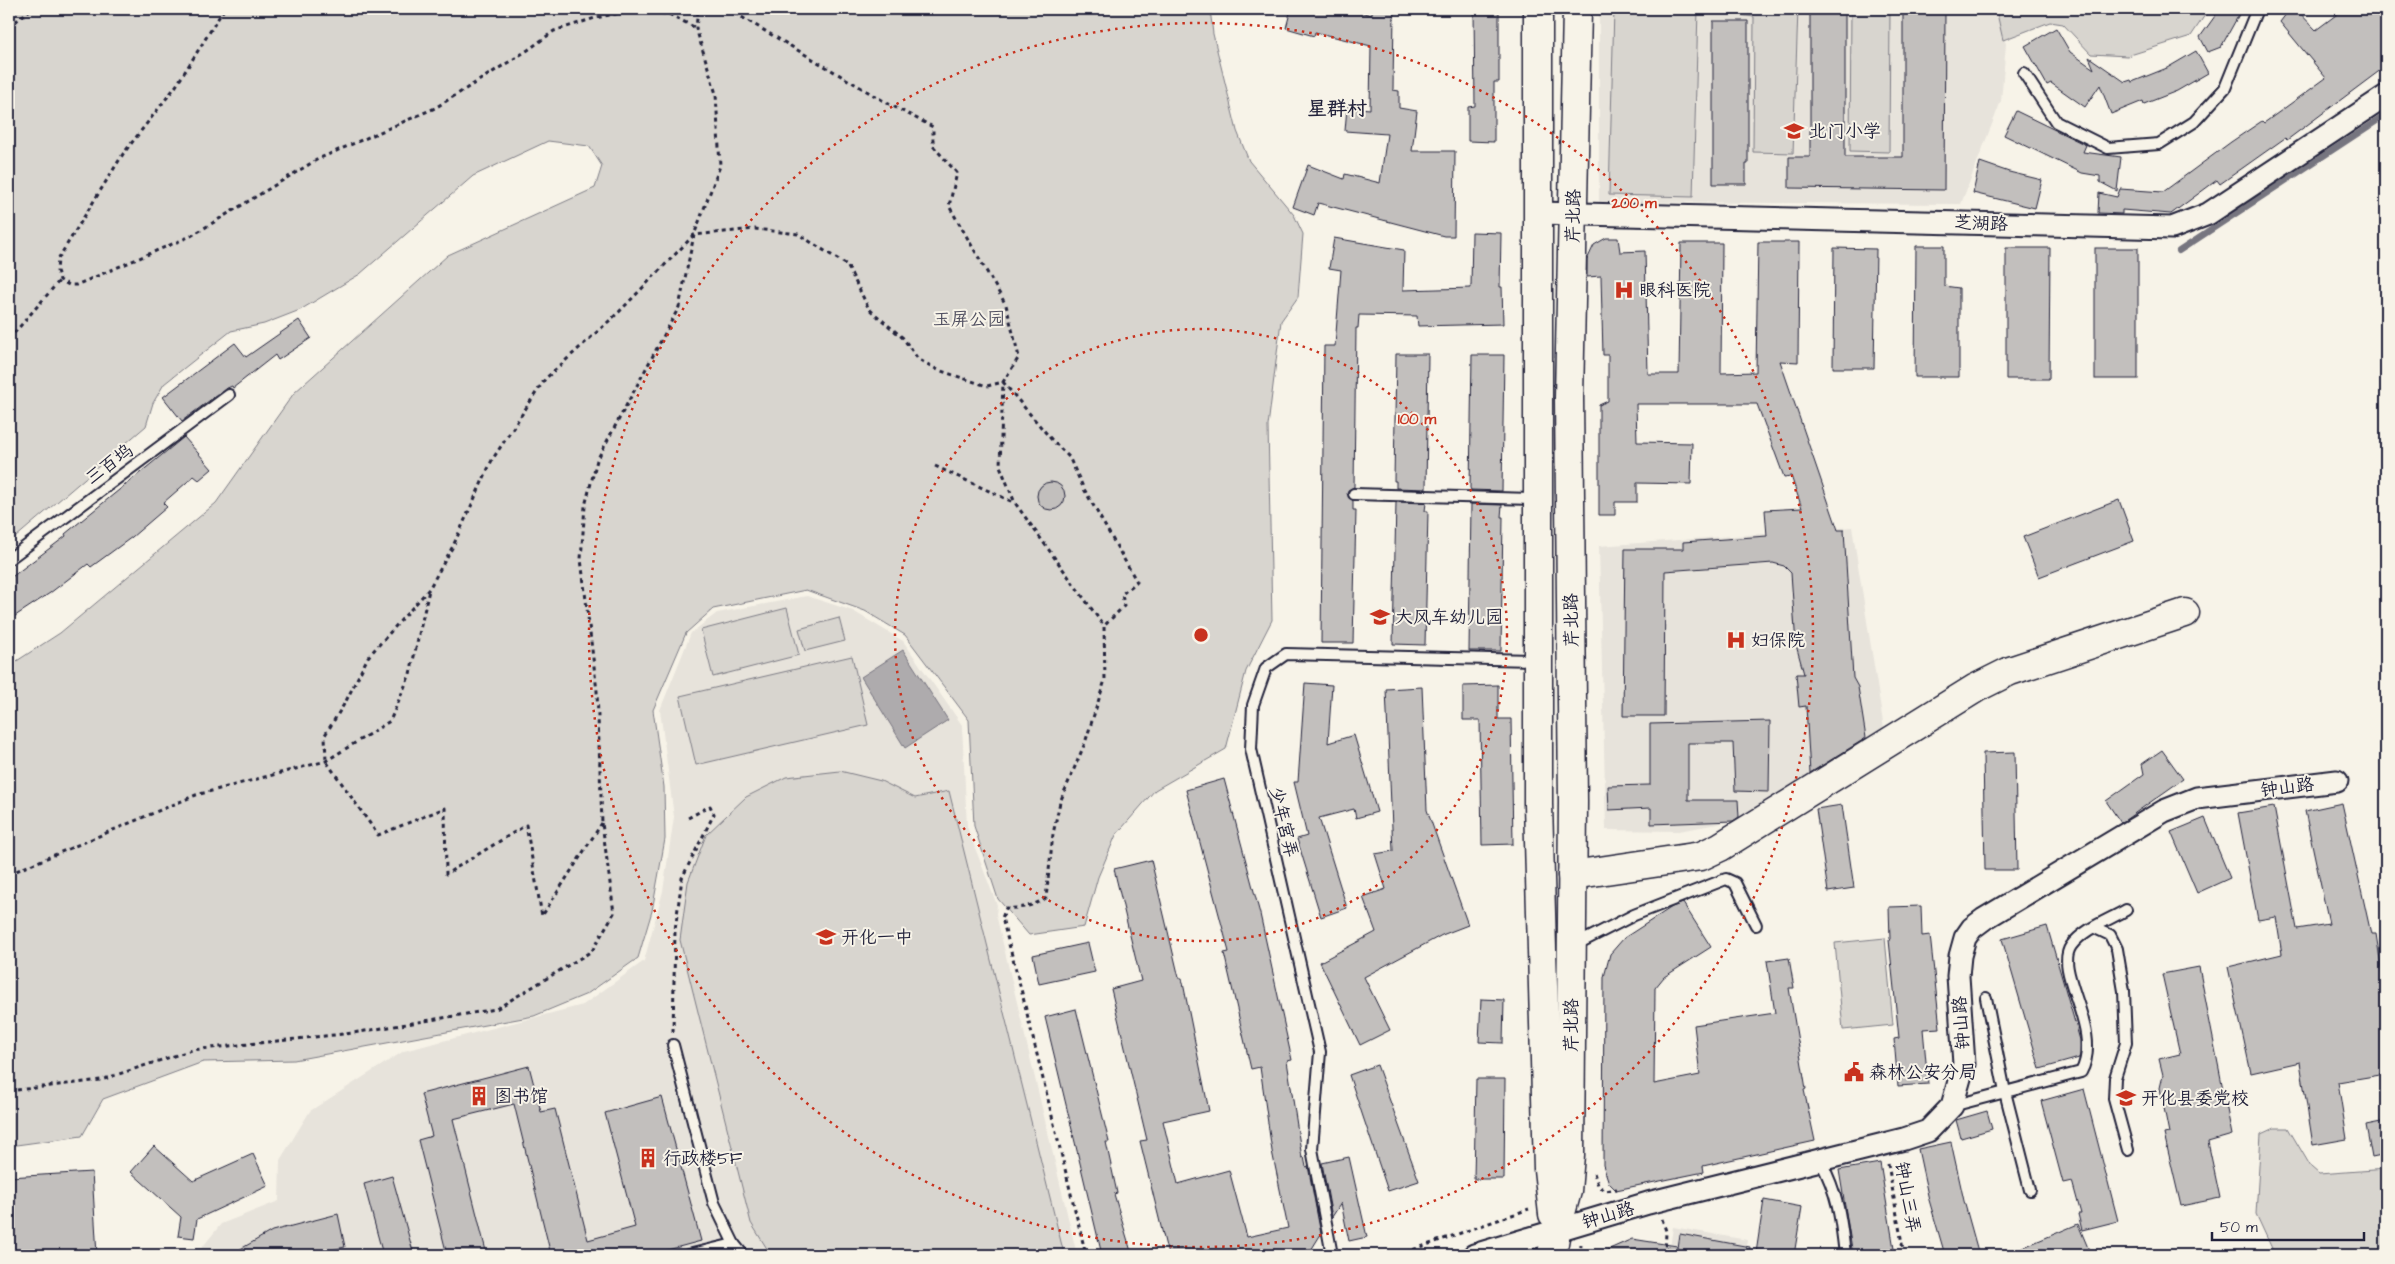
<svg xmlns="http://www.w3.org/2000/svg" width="2395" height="1264" viewBox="0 0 2395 1264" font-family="'Architects Daughter','LXGW WenKai TC',sans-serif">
  <rect width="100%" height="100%" fill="#f7f3e8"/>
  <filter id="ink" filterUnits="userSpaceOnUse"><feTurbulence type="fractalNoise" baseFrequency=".02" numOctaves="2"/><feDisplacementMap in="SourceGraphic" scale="10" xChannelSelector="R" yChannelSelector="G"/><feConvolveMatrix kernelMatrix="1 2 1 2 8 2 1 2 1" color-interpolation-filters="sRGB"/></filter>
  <g filter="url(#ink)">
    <g fill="#e7e3db">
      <polygon points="1599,9 1995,9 2006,44 2001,101 1961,204 1599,202"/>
      <polygon points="1852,527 1885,735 1739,820 1679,831 1606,830 1599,546"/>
      <polygon points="807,596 853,611 903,641 962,725 967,827 997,905 996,914 1077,1255 196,1255 221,1224 279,1201 280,1160 310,1111 404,1051 583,1005 644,961 663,891 674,817 660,710 691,633 717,613"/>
      <polygon points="1673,1227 1747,1240 1745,1255 1669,1255"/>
    </g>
    <g fill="#d8d5cf" stroke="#7d7c85">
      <polygon points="9,9 1210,9 1213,34 1237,131 1249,161 1294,215 1303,234 1298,297 1281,321 1268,426 1272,620 1246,671 1226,749 1155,790 1116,835 1098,877 1084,927 1029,935 998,899 974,826 969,720 905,635 865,611 806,590 713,609 686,633 653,710 664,787 665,839 652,911 638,958 587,994 534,1016 294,1060 203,1062 103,1099 82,1136 9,1146 9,666 60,633 216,503 294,393 448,255 595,188 602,166 589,146 548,141 473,176 360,274 300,310 264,324 231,331 164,384 153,403 146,426 9,543"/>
      <polygon points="1614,9 1698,9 1693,197 1609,195"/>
      <polygon points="1732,9 1798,9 1793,153 1753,152 1754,17 1733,14"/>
      <polygon points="1851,9 1890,9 1889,152 1850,151"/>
      <polygon points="1996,9 2209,9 2191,36 2127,56 2091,54 2063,24 2050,22 2003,40"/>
      <polygon points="787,608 799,655 713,677 701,630"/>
      <polygon points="839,618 845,641 805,651 799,629"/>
      <polygon points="852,656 868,725 696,765 680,696"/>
      <polygon points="840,771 881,781 915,798 949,791 1064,1254 771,1255 751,1223 680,940 688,882 706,835 746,797 786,777"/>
      <polygon points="1885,938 1893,1025 1843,1030 1835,943"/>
      <polygon points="2274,1128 2288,1128 2311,1167 2319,1174 2386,1169 2386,1255 2275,1255 2256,1214 2261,1134"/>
    </g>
    <polygon fill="#aeabad" stroke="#76747f" points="903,650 948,720 905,748 861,677"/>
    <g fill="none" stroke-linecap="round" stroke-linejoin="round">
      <polyline stroke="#76747f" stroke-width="6" points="2179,251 2386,115"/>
    </g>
    <g fill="#c2bfbd" stroke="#22223b">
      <polygon points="1291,9 1346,9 1372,15 1372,9 1394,9 1393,90 1399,91 1399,108 1417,111 1412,151 1455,151 1454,236 1444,236 1318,203 1314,215 1293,207 1308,165 1344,179 1345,174 1380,183 1387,134 1345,131 1347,107 1370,109 1371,46 1315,32 1314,36 1286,28"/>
      <polygon points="1810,9 1845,9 1845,157 1903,157 1903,9 1945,9 1944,190 1789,188 1789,157 1810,157"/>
      <polygon points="2220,9 2242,9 2221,47 2208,52 2200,37"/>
      <polygon points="2290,9 2296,9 2316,30 2344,9 2386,9 2386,66 2287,140 2285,138 2220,184 2217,180 2171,214 2122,210 2122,214 2098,213 2099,193 2117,197 2120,189 2163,192 2231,142 2262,121 2264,123 2326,78 2280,22"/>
      <polygon points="1474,12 1499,12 1499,82 1494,82 1494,142 1468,141 1468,107 1475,106"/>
      <polygon points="1713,21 1748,21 1748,164 1746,164 1746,184 1713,184"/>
      <polygon points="2056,28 2070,52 2094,69 2089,57 2125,82 2131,80 2132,82 2167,68 2196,51 2208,73 2177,91 2144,104 2143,101 2111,114 2100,85 2085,107 2051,83 2047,85 2025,46"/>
      <polygon points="2016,111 2086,145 2083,152 2121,157 2117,191 2100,182 2100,176 2082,173 2004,135"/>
      <polygon points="1980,162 2009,172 2042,180 2035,208 1973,193"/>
      <polygon points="1472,232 1501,233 1500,287 1502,287 1503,324 1418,326 1417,316 1359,315 1358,328 1356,328 1354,487 1348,490 1347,494 1353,501 1353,510 1356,510 1353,643 1321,643 1324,346 1335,346 1341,270 1329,268 1334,238 1404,250 1403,290 1471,288"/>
      <polygon points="1606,238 1618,238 1620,252 1645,251 1648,374 1679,374 1681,243 1722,243 1721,373 1756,372 1758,242 1799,242 1798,362 1780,361 1838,530 1844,530 1853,678 1858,687 1866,738 1810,773 1806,706 1799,707 1796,674 1804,674 1796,645 1791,573 1784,566 1773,563 1665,571 1664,716 1623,716 1625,549 1683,549 1683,542 1767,536 1765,510 1802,508 1791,476 1784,477 1757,404 1636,404 1637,442 1692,443 1691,484 1637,483 1637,502 1615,502 1615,515 1599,515 1599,405 1608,401 1608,355 1603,355 1601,276 1587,277 1587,260 1594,245"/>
      <polygon points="1916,246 1944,246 1944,286 1959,288 1959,377 1915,377"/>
      <polygon points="1834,248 1876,249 1874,368 1833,368"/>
      <polygon points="2006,248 2050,248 2049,379 2006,379"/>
      <rect x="2095" y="248" width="43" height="131"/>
      <polygon points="299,320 311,338 278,360 275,355 233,388 232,386 225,389 182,421 163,397 235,343 246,357"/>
      <polygon points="1396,354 1428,354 1426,489 1396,488 1396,481 1394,481"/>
      <polygon points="1472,355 1504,355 1502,491 1471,490 1470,488"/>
      <polygon points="184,437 212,469 199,480 194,476 163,503 167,507 132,537 91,567 88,564 50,593 9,620 9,579 66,536 65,534"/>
      <circle cx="1051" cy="496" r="14"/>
      <polygon points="2119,500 2134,541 2039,577 2023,537"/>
      <polygon points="1396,502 1426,503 1425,511 1428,511 1425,645 1393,644"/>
      <polygon points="1471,504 1502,505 1501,517 1503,517 1501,651 1469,651"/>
      <polygon points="1305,683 1332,685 1328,743 1354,735 1377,812 1356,818 1354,809 1319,818 1347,908 1321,917 1297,839 1307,836 1294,782 1298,782"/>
      <polygon points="1498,685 1498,719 1511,719 1513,844 1482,845 1480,720 1463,720 1463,686"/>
      <polygon points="1422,687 1427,810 1468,925 1442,935 1364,977 1390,1030 1360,1045 1320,962 1376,932 1363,897 1386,889 1375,854 1393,851 1386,689"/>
      <polygon points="1770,721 1769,792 1735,791 1733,743 1688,743 1688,800 1738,800 1739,817 1733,821 1651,824 1651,808 1609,810 1608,786 1650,785 1650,724"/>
      <polygon points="2162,750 2183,779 2121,823 2106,801 2144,774 2142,764"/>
      <polygon points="2015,752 2017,870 1985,870 1983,753"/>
      <polygon points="1224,779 1260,914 1292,1060 1287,1061 1302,1158 1304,1157 1306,1167 1308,1166 1321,1234 1308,1255 1168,1255 1140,1141 1147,1140 1111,989 1141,981 1114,869 1151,860 1179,978 1182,978 1209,1111 1163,1121 1178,1184 1229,1170 1247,1237 1288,1228 1272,1151 1260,1067 1251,1069 1224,953 1229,952 1186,790"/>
      <polygon points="2342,803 2371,934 2376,934 2386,998 2386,1074 2338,1082 2347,1139 2313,1145 2300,1062 2251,1073 2228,967 2282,954 2276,917 2258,920 2238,813 2274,807 2297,929 2329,924 2305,811"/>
      <polygon points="1842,805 1854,888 1828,892 1816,809"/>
      <polygon points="2205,818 2230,878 2197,893 2171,832"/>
      <polygon points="1683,903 1711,947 1664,977 1655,988 1654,1084 1700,1075 1694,1025 1775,1013 1767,961 1789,958 1794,988 1789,988 1806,1089 1804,1090 1815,1141 1703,1166 1704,1172 1616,1190 1609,1183 1603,1165 1604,977 1610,954 1624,938 1672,907"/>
      <polygon points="1921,906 1922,936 1930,935 1940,1028 1923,1029 1928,1084 1898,1086 1894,1039 1899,1038 1889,940 1890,939 1889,907"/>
      <polygon points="2047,926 2080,1040 2080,1054 2079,1058 2040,1069 2002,939"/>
      <polygon points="1088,943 1095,972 1039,984 1033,955"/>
      <polygon points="2199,967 2232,1135 2208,1142 2220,1198 2181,1206 2164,1134 2169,1133 2160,1088 2163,1075 2159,1059 2180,1054 2162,974"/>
      <polygon points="1481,999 1504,1000 1503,1043 1479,1042"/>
      <polygon points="1076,1009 1109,1142 1106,1142 1117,1193 1114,1194 1132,1255 1102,1255 1045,1017"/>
      <polygon points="1377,1065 1419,1181 1388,1191 1349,1075"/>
      <polygon points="529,1066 541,1112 555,1109 588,1240 635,1227 605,1113 662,1097 701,1241 649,1255 551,1255 514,1104 453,1119 487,1255 447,1255 418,1140 432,1136 421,1094"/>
      <polygon points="1476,1079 1505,1079 1504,1179 1474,1179"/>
      <polygon points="2084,1089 2118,1221 2082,1230 2078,1214 2081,1214 2072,1181 2063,1183 2041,1101"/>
      <polygon points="1987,1111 1992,1129 1961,1138 1956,1120"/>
      <polygon points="2386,1121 2386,1155 2372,1158 2366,1125"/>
      <polygon points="1951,1142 1964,1201 1979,1255 1945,1255 1929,1200 1918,1149"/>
      <polygon points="154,1146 193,1181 253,1154 268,1186 197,1219 194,1238 178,1236 181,1217 131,1172"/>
      <polygon points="1349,1157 1367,1237 1349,1241 1341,1203 1332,1217 1322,1163"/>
      <polygon points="1880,1163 1895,1255 1853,1255 1839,1170"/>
      <polygon points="92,1172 97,1255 9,1254 9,1177"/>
      <polygon points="392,1176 414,1255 383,1255 364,1184"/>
      <polygon points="1764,1200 1802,1207 1794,1255 1756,1253"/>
      <polygon points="338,1214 345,1247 307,1255 230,1255 272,1231"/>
      <polygon points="2078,1224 2091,1255 2005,1255"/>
      <polygon points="1680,1234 1750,1247 1749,1255 1596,1255 1632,1239 1677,1246 1677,1255"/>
    </g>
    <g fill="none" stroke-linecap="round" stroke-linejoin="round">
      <defs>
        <g id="lane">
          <polyline points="2024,73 2056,122 2108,148 2159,144 2194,122 2225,88 2257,9"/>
          <polyline points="1354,494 1536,499"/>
          <polyline points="9,559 229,395"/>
          <polyline points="2095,928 2110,935 2117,949 2124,991 2126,1043 2115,1078 2114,1099 2128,1150"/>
          <polyline points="1575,945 1634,915 1726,879 1735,883 1756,925"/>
          <polyline points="1986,998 2005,1092 2030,1190"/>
          <polyline points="673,1045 714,1203 734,1244 743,1255"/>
          <path d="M 1952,1106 L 2081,1072 C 2104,1030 2053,972 2071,946 C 2083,929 2109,920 2126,910"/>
          <path d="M 1820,1160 C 1838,1194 1841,1218 1845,1255"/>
          <polyline points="688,1255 734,1244"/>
          <polyline points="1332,1255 1312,1149 1320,1052 1251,749 1253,705 1266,668 1286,654 1536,660"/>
        </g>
        <g id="street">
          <polyline points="1538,213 2172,228 2208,214 2386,96"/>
          <polyline points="1474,1255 1648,1203 1904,1139 1928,1131 1952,1106 1964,1064 1958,976 1960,956 1965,938 1972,928 1984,919 2164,811 2197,798 2337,781"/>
        </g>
        <g id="secondary">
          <polyline points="1538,9 1538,804 1548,1169 1553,1214"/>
          <polyline points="1572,875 1701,856 1720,847 1976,688 2010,671 2185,613"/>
          <polyline points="1552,1255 1556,1231 1567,1191 1570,1155 1573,802 1569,398 1577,9"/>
        </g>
      </defs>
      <use href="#lane" stroke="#22223b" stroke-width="14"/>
      <use href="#street" stroke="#22223b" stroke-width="25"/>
      <use href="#secondary" stroke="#22223b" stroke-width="31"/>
      <g stroke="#22223b" stroke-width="3" stroke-dasharray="4 4" stroke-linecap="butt">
        <polyline points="224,9 176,86 123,154 58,259 57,271 60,280 69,285 76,285 191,236 318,159 435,108 528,50 554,31 595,18 630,11 669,14 696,28"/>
        <path d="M 728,9 L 887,103 L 933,127 L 933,146 L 957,173 L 949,206 L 1006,305 L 1019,357 L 1003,382 L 1000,466 L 1015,503 L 1104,626 L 1105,680 L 1085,743 L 1060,802 L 1053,834 L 1046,898 C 1033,906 1021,909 1006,908 L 1002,918 L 1021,989 L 1086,1255"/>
        <polyline points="9,27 31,9"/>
        <polyline points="9,339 60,280"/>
        <polyline points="935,466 1015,503"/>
        <polyline points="602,823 542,916 526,825 446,874 445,808 378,835 326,761 325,735 346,701 368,657 429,589 453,546 492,460 545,379 619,312 694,235 720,166 716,94 696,28 698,9"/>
        <polyline points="9,874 196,795 326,761 390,721 410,674 429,590"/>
        <polyline points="673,1032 675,930 682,878 714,814 710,806 688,818"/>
        <polyline points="9,1091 101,1080 192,1050 353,1033 496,1009 592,951 614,913 602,823 597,691 581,559 585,506 597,460 679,307 694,235 755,229 798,234 847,265 869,309 903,338 918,359 938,370 987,386 1003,382 1051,439 1069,457 1084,489 1137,582 1122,594 1124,606 1104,626"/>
        <polyline points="1888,1164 1904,1255"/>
        <polyline points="1594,1173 1598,1185 1605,1191 1617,1189"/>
        <polyline points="1662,1219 1666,1231 1665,1255"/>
        <polyline points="1398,1255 1529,1209"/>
        <polyline points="1580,1255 1581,1245"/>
      </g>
      <use href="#lane" stroke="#f7f3e8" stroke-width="10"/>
      <use href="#street" stroke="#f7f3e8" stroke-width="21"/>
      <use href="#secondary" stroke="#f7f3e8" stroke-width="28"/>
    </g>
  </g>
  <g fill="none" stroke="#c8321e" stroke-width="2.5" stroke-dasharray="2.5 5">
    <circle cx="1201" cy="635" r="306"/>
    <circle cx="1201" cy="635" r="612"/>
  </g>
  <defs>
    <symbol id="school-bare" viewBox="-9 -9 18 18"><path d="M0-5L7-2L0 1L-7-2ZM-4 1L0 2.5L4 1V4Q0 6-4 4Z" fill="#c8321e" stroke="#f7f3e8" stroke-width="2.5" paint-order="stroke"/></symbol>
    <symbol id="hospital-bare" viewBox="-9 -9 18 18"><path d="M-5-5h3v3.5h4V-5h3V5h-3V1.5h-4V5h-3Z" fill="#c8321e" stroke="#f7f3e8" stroke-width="2.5" paint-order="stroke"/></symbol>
    <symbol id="civic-bare" viewBox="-9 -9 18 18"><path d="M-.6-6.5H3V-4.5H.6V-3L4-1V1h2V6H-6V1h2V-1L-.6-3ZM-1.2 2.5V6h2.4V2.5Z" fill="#c8321e" stroke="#f7f3e8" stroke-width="2.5" paint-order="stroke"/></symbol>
    <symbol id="building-bare" viewBox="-9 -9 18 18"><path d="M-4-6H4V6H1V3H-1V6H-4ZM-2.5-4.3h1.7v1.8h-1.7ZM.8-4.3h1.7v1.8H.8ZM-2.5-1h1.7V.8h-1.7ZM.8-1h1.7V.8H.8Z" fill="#c8321e" stroke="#f7f3e8" stroke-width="2.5" paint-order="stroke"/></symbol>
  </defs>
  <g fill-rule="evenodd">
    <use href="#school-bare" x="1780" y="117" width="28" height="28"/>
    <use href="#hospital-bare" x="1610" y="276" width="28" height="28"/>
    <use href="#school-bare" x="1366" y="603" width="28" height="28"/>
    <use href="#hospital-bare" x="1722" y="626" width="28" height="28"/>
    <use href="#school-bare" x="812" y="923" width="28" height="28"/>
    <use href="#civic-bare" x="1840" y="1058" width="28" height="28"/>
    <use href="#building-bare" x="465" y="1082" width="28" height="28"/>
    <use href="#school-bare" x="2112" y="1084" width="28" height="28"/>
    <use href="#building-bare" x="634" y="1144" width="28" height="28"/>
  </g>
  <g text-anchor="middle" stroke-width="4" stroke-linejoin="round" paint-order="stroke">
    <g font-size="18" fill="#22223b" stroke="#f7f3e8" text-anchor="start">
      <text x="1809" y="137">北门小学</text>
      <text x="1639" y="296">眼科医院</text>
      <text x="1395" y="623">大风车幼儿园</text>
      <text x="1751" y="646">妇保院</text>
      <text x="841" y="943">开化一中</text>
      <text x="1869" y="1078">森林公安分局</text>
      <text x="494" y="1102">图书馆</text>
      <text x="2141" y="1104">开化县委党校</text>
      <text x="663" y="1164">行政楼5F</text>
    </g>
    <g font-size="18" fill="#22223b" stroke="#f7f3e8">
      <text transform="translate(1573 216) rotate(-89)" y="6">芹北路</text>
      <text transform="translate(1981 223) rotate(2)" y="6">芝湖路</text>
      <text transform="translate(109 464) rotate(-37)" y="6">三百坞</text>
      <text transform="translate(1571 620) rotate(-91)" y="6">芹北路</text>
      <text transform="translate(2287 787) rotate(-7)" y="6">钟山路</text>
      <text transform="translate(1284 822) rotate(77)" y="6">少年宫弄</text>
      <text transform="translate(1961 1023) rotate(-94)" y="6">钟山路</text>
      <text transform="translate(1571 1025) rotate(-90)" y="6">芹北路</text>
      <text transform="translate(1908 1197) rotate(80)" y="6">钟山三弄</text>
      <text transform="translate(1608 1215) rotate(-16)" y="6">钟山路</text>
    </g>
    <g font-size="18" fill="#504f60" stroke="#f7f3e8">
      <text x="969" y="325">玉屏公园</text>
    </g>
    <g font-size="20" font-weight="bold" fill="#22223b" stroke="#f7f3e8">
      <text x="1337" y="115">星群村</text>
    </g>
  </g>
  <circle cx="1201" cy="635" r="8" fill="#c8321e" stroke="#f7f3e8" stroke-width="2.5"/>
  <g font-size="15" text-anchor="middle" font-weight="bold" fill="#c8321e" stroke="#f7f3e8" stroke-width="4" stroke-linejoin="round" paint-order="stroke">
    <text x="1634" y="208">200 m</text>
    <text x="1417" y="424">100 m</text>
  </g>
  <rect width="2395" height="1264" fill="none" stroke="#f7f3e8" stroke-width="30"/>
  <rect x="15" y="15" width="2365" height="1234" fill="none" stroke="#22223b" stroke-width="2" filter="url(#ink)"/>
  <path d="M2212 1232v8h152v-8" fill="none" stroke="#22223b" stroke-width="2.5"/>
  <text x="2220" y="1232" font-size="15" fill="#22223b" stroke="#f7f3e8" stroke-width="4" paint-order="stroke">50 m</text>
</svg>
